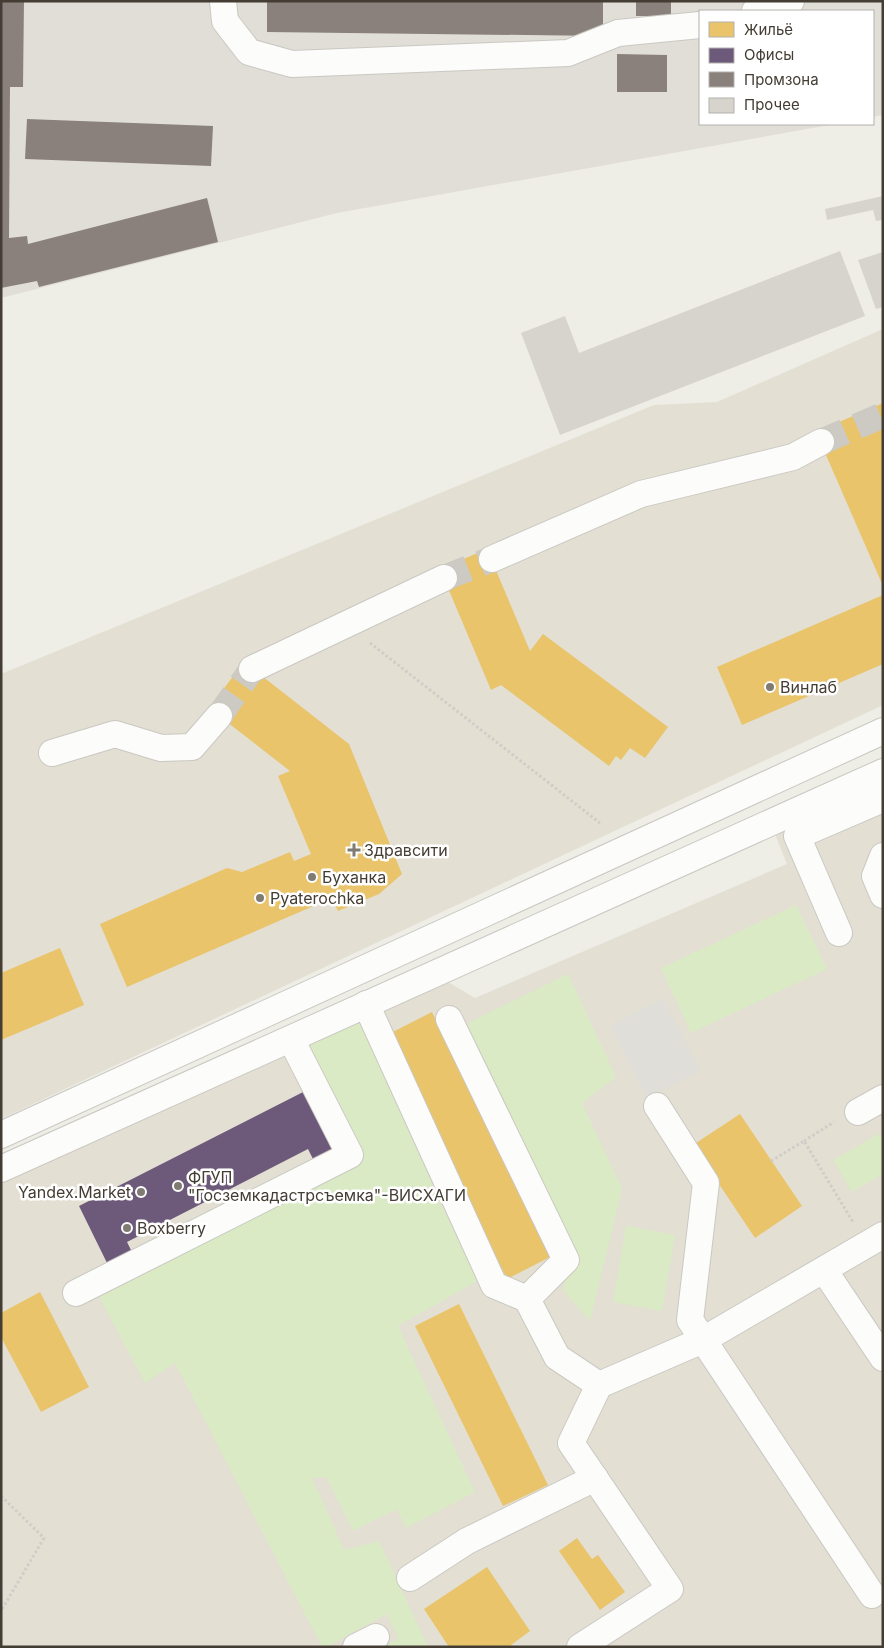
<svg xmlns="http://www.w3.org/2000/svg" width="884" height="1648" viewBox="0 0 884 1648" font-family="Inter,sans-serif">
  <rect width="100%" height="100%" fill="#eeede6"/>
  <g fill="#e3dfd3">
    <polygon points="883,329 883,705 1,1119 1,674 654,405 717,402"/>
    <polygon points="883,785 883,1647 1,1647 1,1183 433,973 475,998 787,864 775,834"/>
  </g>
  <polygon fill="#e1ded7" points="1,1 883,1 883,115 873,117 873,11 700,11 700,124 835,124 337,213 1,298"/>
  <g fill="#daeac5">
    <polygon points="796,905 827,969 691,1033 661,968"/>
    <polygon points="568,974 616,1077 582,1103 622,1189 590,1321 563,1290 572,1251 464,1025"/>
    <polygon points="362,1018 441,1180 431,1185 479,1280 398,1326 475,1492 406,1528 397,1509 353,1531 326,1477 312,1478 344,1550 379,1541 428,1647 383,1647 399,1638 386,1614 327,1647 322,1647 175,1363 145,1383 95,1289 144,1247 303,1163 316,1182 306,1047"/>
    <polygon points="879,1134 883,1140 883,1174 852,1192 833,1160"/>
    <polygon points="626,1226 675,1235 662,1311 613,1302"/>
  </g>
  <polygon fill="#e0ded9" points="663,999 700,1071 646,1098 610,1026"/>
  <g fill="#e9c46a">
    <polygon points="883,403 883,586 816,432"/>
    <polygon points="487,549 530,651 543,634 668,727 645,758 630,748 621,760 616,756 609,766 501,685 491,690 440,569"/>
    <polygon points="883,595 883,664 742,725 717,667"/>
    <polygon points="244,662 349,744 402,874 379,894 338,911 332,898 127,987 100,924 227,868 242,872 290,852 294,861 311,854 278,776 290,771 209,708"/>
    <polygon points="60,948 84,1005 1,1040 1,973"/>
    <polygon points="432,1012 554,1255 507,1279 385,1036"/>
    <polygon points="740,1114 802,1206 755,1238 693,1145"/>
    <polygon points="40,1292 89,1387 41,1412 1,1337 1,1313"/>
    <polygon points="459,1304 548,1485 503,1506 415,1326"/>
    <polygon points="577,1538 592,1559 598,1555 625,1592 600,1610 559,1551"/>
    <polygon points="487,1567 530,1631 511,1645 512,1647 449,1647 424,1609"/>
  </g>
  <polygon fill="#6d597a" points="311,1088 343,1151 316,1165 308,1149 127,1242 133,1254 109,1267 79,1206"/>
  <g fill="#8a817c">
    <polygon points="1,1 24,1 23,87 10,87 9,238 27,236 28,244 207,198 218,242 39,287 37,281 1,288"/>
    <polygon points="267,1 603,1 603,36 267,32"/>
    <rect x="636" y="1" width="35" height="15"/>
    <polygon points="617,54 667,55 667,92 617,92"/>
    <polygon points="27,119 213,126 211,166 25,159"/>
  </g>
  <g fill="#d6d4cd">
    <polygon points="883,196 883,220 876,221 873,210 827,220 825,209"/>
    <polygon points="840,251 865,316 560,435 521,333 565,316 579,353"/>
    <polygon points="883,252 883,307 876,309 858,260"/>
  </g>
  <g fill="none" stroke-linecap="round" stroke-linejoin="round">
    <g stroke="#cccac2" stroke-width="26" stroke-dasharray="26 13" stroke-linecap="butt">
      <polyline points="821,442 883,415"/>
      <polyline points="444,578 492,559"/>
      <polyline points="219,716 252,669"/>
    </g>
    <defs>
      <g id="minor">
        <polyline points="223,1 225,21 249,52 292,64 568,53 618,33 700,25"/>
        <polyline points="755,11 791,1"/>
        <polyline points="492,559 641,494 793,457 821,442"/>
        <polyline points="252,669 444,578"/>
        <polyline points="52,753 115,734 161,748 192,747 219,716"/>
        <polyline points="883,856 875,876 883,895"/>
        <polyline points="839,933 797,836 883,799"/>
        <polyline points="366,1004 494,1285 527,1299 557,1357 599,1385"/>
        <polyline points="449,1019 566,1260 527,1299"/>
        <polyline points="657,1106 706,1183 690,1320 872,1595"/>
        <polyline points="858,1112 883,1098"/>
        <polyline points="1,1135 883,731"/>
        <polyline points="1,1169 883,772"/>
        <polyline points="824,1270 883,1358"/>
        <polyline points="76,1293 350,1155 297,1051"/>
        <polyline points="410,1578 467,1541 595,1478"/>
        <polyline points="356,1647 376,1637"/>
        <polyline points="580,1647 670,1589 571,1443 599,1385 703,1340 883,1235"/>
      </g>
    </defs>
    <use href="#minor" stroke="#cac8c2" stroke-width="28"/>
    <g stroke="#d0cdc8" stroke-width="3" stroke-dasharray="2.5 2.5" stroke-linecap="butt">
      <polyline points="370,643 600,823"/>
      <polyline points="804,1141 834,1122"/>
      <polyline points="771,1161 804,1141 853,1222"/>
      <polyline points="1,1496 44,1538 1,1611"/>
    </g>
    <use href="#minor" stroke="#fcfcfb" stroke-width="26"/>
  </g>
  <g fill="#7f7b72" stroke="#fff" stroke-width="2">
    <circle cx="770" cy="687" r="5"/>
    <path d="M351.5 842.5h5v5h5v5h-5v5h-5v-5h-5v-5h5z"/>
    <circle cx="312" cy="877" r="5"/>
    <circle cx="260" cy="898" r="5"/>
    <circle cx="178" cy="1186" r="5"/>
    <circle cx="141" cy="1192" r="5"/>
    <circle cx="127" cy="1228" r="5"/>
  </g>
  <g text-anchor="middle" stroke-width="5" stroke-linejoin="round" paint-order="stroke">
    <g font-size="16" fill="#433d33" stroke="#fff" text-anchor="start">
      <text x="780" y="693">Винлаб</text>
      <text x="364" y="856">Здравсити</text>
      <text x="322" y="883">Буханка</text>
      <text x="270" y="904">Pyaterochka</text>
      <text x="188" y="1183">ФГУП<tspan x="188" dy="18">"Госземкадастрсъемка"-ВИСХАГИ</tspan></text>
      <text x="131" y="1198" text-anchor="end">Yandex.Market</text>
      <text x="137" y="1234">Boxberry</text>
    </g>
  </g>
  <rect width="884" height="1648" fill="none" stroke="#433d33" stroke-width="5"/>
  <rect x="699" y="10" width="175" height="115" fill="#ffffff" stroke="#b4b1ad"/>
  <rect x="709" y="22" width="25" height="15" fill="#e9c46a" stroke="#b4b1ad"/>
  <text x="744" y="35" font-size="15" fill="#433d33">Жильё</text>
  <rect x="709" y="48" width="25" height="15" fill="#6d597a" stroke="#b4b1ad"/>
  <text x="744" y="60" font-size="15" fill="#433d33">Офисы</text>
  <rect x="709" y="72" width="25" height="15" fill="#8a817c" stroke="#b4b1ad"/>
  <text x="744" y="85" font-size="15" fill="#433d33">Промзона</text>
  <rect x="709" y="98" width="25" height="15" fill="#d6d4cd" stroke="#b4b1ad"/>
  <text x="744" y="110" font-size="15" fill="#433d33">Прочее</text>
</svg>
